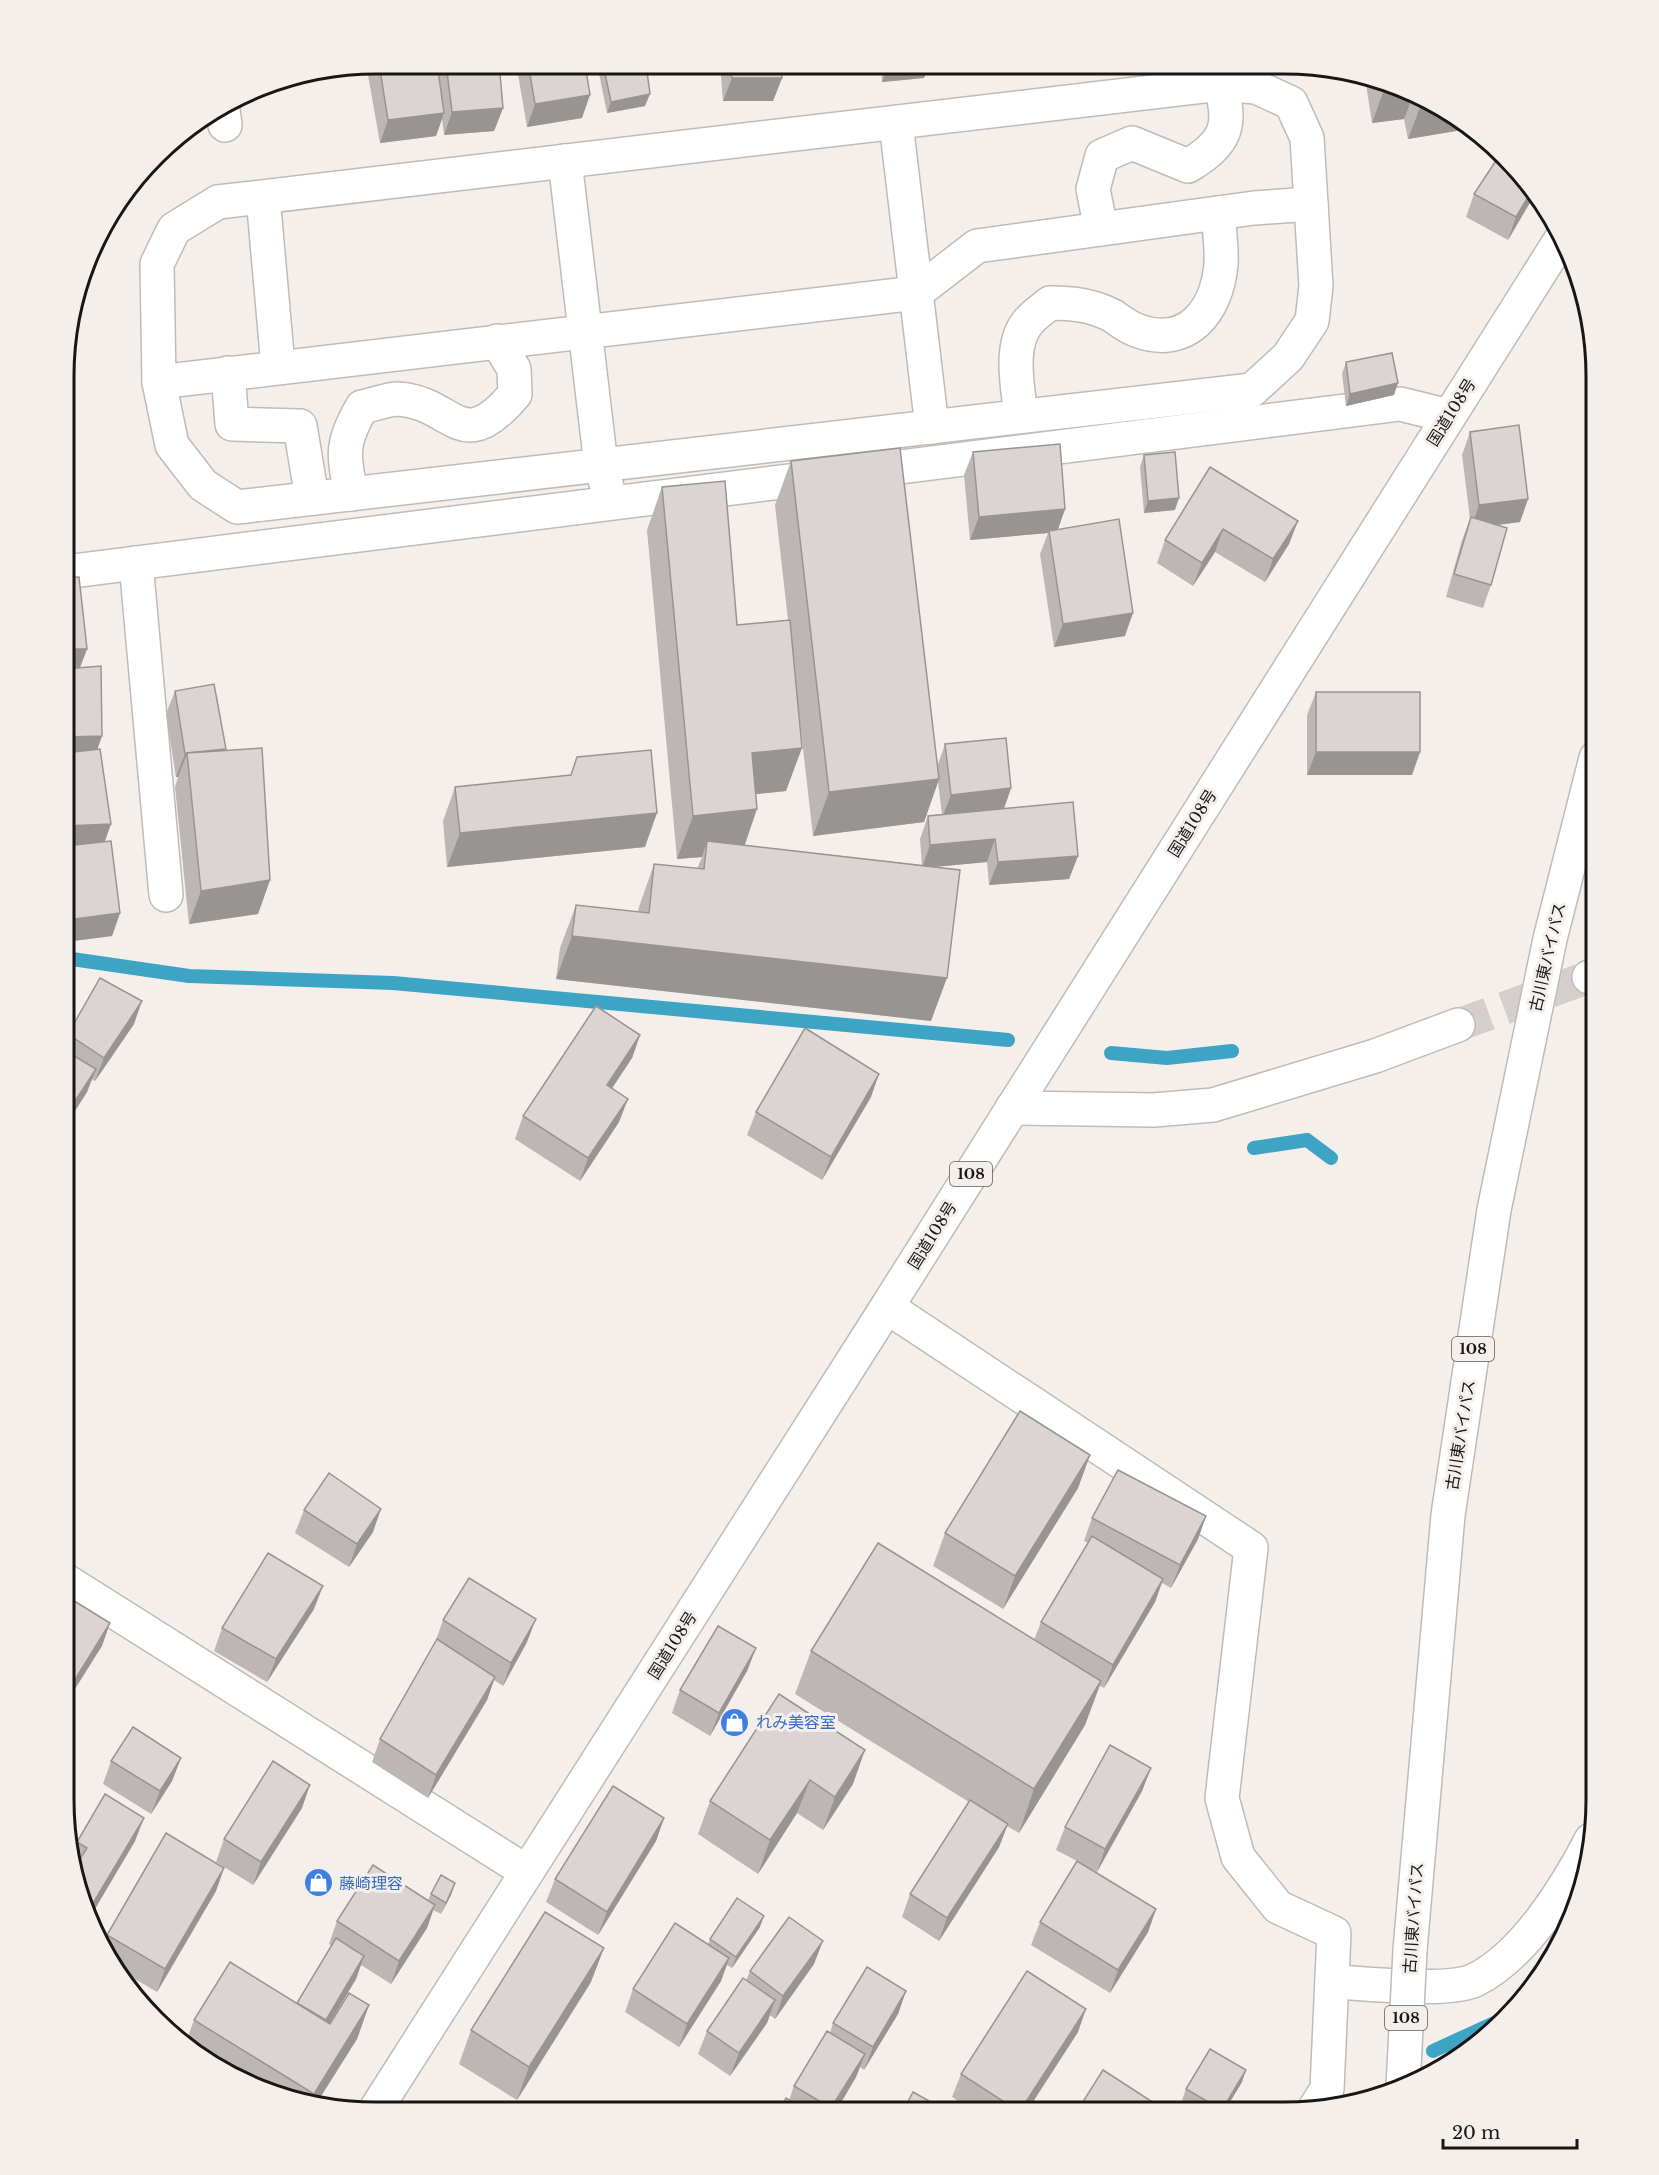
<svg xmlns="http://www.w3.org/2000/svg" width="1659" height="2175" viewBox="0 0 1659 2175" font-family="'Libre Baskerville','Noto Sans JP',serif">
  <rect width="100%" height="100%" fill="#f5efec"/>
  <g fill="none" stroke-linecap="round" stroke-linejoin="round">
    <g stroke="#3ea4c4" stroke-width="14">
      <polyline points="65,958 189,976 393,983 1008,1040"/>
      <polyline points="1111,1053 1167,1058 1232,1051"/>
      <polyline points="1254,1148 1307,1140 1331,1158"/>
      <polyline points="1433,2051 1503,2019"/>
    </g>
    <polyline stroke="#d4cfcc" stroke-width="33" stroke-dasharray="33 16" stroke-linecap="butt" points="1458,1025 1589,977"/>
    <defs>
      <g id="minor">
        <polygon points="1220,84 1256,87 1291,103 1307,138 1316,286 1312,321 1288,357 1252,390 237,507 203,485 172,445 159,382 157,264 174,229 218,202"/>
        <polyline points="223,110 225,125"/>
        <polyline points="896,123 932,427"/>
        <polyline points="565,161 601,465 607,487"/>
        <polyline points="263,197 278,366"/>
        <path d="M 1101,229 L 1093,189 L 1102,156 L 1132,143 L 1188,166 C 1226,143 1233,126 1220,84"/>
        <polyline points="228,373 232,424 300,426 312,498"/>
        <polyline points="159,382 916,293 977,246 1254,208 1311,204"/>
        <path d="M 1021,416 C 1018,388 1008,344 1029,321 C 1035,314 1043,309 1050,303 C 1073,303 1092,305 1113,316 C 1120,321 1128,327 1136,330 C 1187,350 1217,311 1221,264 C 1222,247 1219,229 1218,213"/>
        <path d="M 351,494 C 343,454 341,443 362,407 C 373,405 387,399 398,399 C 454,402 460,459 515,394 L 514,369 L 497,341"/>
        <polyline points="136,563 166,895"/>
        <polyline points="65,572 1400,404 1449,416"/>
        <polyline points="1589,977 1596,975"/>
        <polyline points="1012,1108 1154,1110 1213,1105 1375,1056 1458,1025"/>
        <polyline points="887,1307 1251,1548 1222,1798 1238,1857 1278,1907 1334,1933 1327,2089 1315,2108"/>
        <polyline points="63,1579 527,1872"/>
        <path d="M 1332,1982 C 1366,1983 1447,1993 1475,1980 C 1524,1956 1567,1887 1591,1840"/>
      </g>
      <g id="highway">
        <polyline points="1410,1950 1448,1515 1494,1210 1550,939 1596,758"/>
        <polyline points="376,2109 887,1307 1563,236"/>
      </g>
    </defs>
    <use href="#minor" stroke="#c1bbb8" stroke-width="36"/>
    <use href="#highway" stroke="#c1bbb8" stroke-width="36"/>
    <use href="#minor" stroke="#fff" stroke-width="33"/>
    <use href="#highway" stroke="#fff" stroke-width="33"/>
    <defs>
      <polyline id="highway-bridge" points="1403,2087 1410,1950"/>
    </defs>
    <use href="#highway-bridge" stroke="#c1bbb8" stroke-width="36" stroke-linecap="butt"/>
    <use href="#highway-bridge" stroke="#fff" stroke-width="33"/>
  </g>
  <g fill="#bcb6b5" fill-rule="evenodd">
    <polygon points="376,63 437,63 437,66 438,63 499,63 503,108 494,131 444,135 442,119 436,136 380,143 368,75 372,64"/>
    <polygon points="516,63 585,64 582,118 527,127"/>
    <polygon points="597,64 646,64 645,106 607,113"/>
    <polygon points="720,64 781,64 782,78 773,101 723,101"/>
    <polygon points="881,64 929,65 924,78 882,82"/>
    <polygon points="1365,77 1403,87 1474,128 1408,139 1404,119 1372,123"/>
    <polygon points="1519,170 1535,194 1508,240 1466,217 1474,194"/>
    <polygon points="1346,362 1394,395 1346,406 1342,374"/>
    <polygon points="1470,432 1528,499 1520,522 1498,525 1491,585 1483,608 1446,597 1462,540 1470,519 1462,455"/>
    <polygon points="973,452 1065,509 1058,529 1125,636 1054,647 1040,554 1048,533 970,540 964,475"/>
    <polygon points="1144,455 1175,510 1144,513 1140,467"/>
    <path d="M 791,461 L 938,764 L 945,744 L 1011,788 L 1004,809 L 1078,856 L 1069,879 L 989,885 L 987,862 L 935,867 L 931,1021 L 556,979 L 560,948 L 576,905 L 638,912 L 639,907 L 654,864 L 697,869 L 702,857 L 677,859 L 647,530 L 662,487 L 737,625 L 788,620 L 775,505 ZM 797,696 L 813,836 L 924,822 L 938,782 L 942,814 L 928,816 L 920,839 L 922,865 L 744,845 L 756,794 L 786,791 Z"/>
    <polygon points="1210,467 1289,544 1265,582 1215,552 1193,586 1157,563 1165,540"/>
    <polygon points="65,578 87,649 80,668 102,736 97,749 104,842 120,913 112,936 65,942"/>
    <polygon points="175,691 226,749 225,751 270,880 258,914 189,924 175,787 178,777 176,777 166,714"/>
    <polygon points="1316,692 1420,752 1412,775 1307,775 1307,715"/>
    <polygon points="455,787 645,847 447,867 443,821"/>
    <polygon points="134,1024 95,1081 92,1079 87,1092 64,1128 64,1044 68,1034"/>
    <polygon points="640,1035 632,1058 612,1088 619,1122 580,1181 515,1139 523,1116"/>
    <polygon points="871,1097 822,1180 747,1135 756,1112"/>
    <polygon points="1090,1455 1078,1488 1003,1609 933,1566 945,1533"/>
    <polygon points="304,1510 373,1532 349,1567 295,1533"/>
    <polygon points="1206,1516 1198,1539 1171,1588 1162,1583 1155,1602 1104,1688 1100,1686 1085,1725 1019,1833 1007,1826 999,1847 939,1941 902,1917 910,1894 969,1802 795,1694 811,1651 1034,1640 1041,1622 1088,1543 1084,1541 1092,1518"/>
    <polygon points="314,1609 267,1682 214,1651 222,1628"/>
    <polygon points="443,1620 527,1642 503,1686 494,1680 487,1700 428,1798 372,1762 380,1739 435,1643"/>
    <polygon points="756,1648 747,1671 710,1736 672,1713 680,1690"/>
    <polygon points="779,1694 853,1784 823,1830 797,1813 758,1874 698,1834 710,1801"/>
    <polygon points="181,1758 172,1781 151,1814 103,1784 111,1761"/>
    <polygon points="1151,1768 1142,1791 1097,1872 1086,1866 1156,1909 1148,1932 1110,1993 1031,1945 1040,1922 1077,1861 1056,1850 1065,1827"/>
    <polygon points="302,1808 253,1885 216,1862 224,1839"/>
    <polygon points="664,1818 656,1841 598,1935 546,1902 555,1879"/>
    <polygon points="135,1841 89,1919 74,1880 74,1868 72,1867 71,1859 77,1842"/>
    <polygon points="224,1868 216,1891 157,1992 116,1968 102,1948 107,1935"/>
    <polygon points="455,1883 451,1895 441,1914 433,1910 427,1928 391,1984 361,1965 356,1979 329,2023 369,2005 357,2039 316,2104 256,2088 202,2059 186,2042 194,2020 297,2003 332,1946 329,1944 337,1921 428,1900 431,1894"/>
    <polygon points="760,1927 732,1968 727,1965 721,1981 679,2047 625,2012 633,1989 708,1944 710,1939"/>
    <polygon points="814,1964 775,2019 770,2015 767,2023 730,2076 698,2054 707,2031 746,1981 750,1971"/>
    <polygon points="591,1982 517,2100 459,2064 471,2030"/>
    <polygon points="906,1991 898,2014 864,2070 860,2067 856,2077 836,2111 779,2111 789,2100 794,2086 830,2033 833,2023"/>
    <polygon points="1078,2032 1027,2111 974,2111 952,2097 961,2074"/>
    <polygon points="1242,2082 1224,2112 1201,2112 1182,2100 1186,2089"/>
  </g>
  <g fill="#999494">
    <polygon points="889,64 929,65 924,78 882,82"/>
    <polygon points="732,78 782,78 773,101 723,101"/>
    <polygon points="1403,87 1414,93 1404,119 1372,123 1384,90"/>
    <polygon points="650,94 645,106 607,113 611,102"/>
    <polygon points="590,95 582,118 527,127 535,104"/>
    <polygon points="1432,103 1474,128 1408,139 1421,105"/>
    <polygon points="503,108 494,131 444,135 452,112"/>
    <polygon points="444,113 436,136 380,143 388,120"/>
    <polygon points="154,160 149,174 142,174"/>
    <polygon points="1532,190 1535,194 1508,240 1516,217"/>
    <polygon points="1398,383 1394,395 1346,406 1350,394"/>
    <polygon points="1179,498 1175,510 1144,513 1148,501"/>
    <polygon points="1528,499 1520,522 1471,528 1479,505"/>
    <polygon points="1065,509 1057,532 1049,531 1048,533 970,540 979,517"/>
    <polygon points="1298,521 1289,544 1265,582 1273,559"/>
    <polygon points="1223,529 1215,552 1193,586 1202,563"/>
    <polygon points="1133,613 1125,636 1054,647 1063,624"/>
    <polygon points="65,649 87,649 78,672 65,672"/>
    <polygon points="102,736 94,759 65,760 65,737"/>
    <polygon points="802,748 786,791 736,796 752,753"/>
    <polygon points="1316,752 1420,752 1412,775 1307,775"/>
    <polygon points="185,754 187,754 178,777 176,777"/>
    <polygon points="939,779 924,822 813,836 829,792"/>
    <polygon points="1011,788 1003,811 942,818 951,795"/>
    <polygon points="757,809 742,853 707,841 702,857 677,859 693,816"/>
    <polygon points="657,813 645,847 447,867 460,833"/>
    <polygon points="111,824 103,847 65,849 65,826"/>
    <polygon points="995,839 987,862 922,868 930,845"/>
    <polygon points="1078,856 1069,879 989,885 998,862"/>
    <polygon points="270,880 258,914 189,924 201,891"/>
    <polygon points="120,913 112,936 65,942 65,926 67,920"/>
    <polygon points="572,936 947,978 931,1021 556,979"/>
    <polygon points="142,1001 134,1024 95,1081 104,1058"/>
    <polygon points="640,1035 632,1058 599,1108 607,1085"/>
    <polygon points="96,1069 87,1092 64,1128 64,1118"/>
    <polygon points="879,1074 871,1097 822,1180 831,1157"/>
    <polygon points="628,1099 619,1122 580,1181 588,1158"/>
    <polygon points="1090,1455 1078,1488 1003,1609 1015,1576"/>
    <polygon points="381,1509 373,1532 349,1567 357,1544"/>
    <polygon points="1206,1516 1198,1539 1171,1588 1180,1565"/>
    <polygon points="1163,1579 1155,1602 1104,1688 1113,1665"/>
    <polygon points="323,1586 314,1609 267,1682 276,1659"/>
    <polygon points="536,1619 527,1642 503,1686 511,1663"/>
    <polygon points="110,1623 102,1646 63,1708 63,1699"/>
    <polygon points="756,1648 747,1671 710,1736 719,1713"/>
    <polygon points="495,1677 487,1700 428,1798 436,1775"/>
    <polygon points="1101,1681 1085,1725 1019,1833 1034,1789"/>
    <polygon points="865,1750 853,1784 823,1830 835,1797"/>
    <polygon points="181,1758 172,1781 151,1814 160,1791"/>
    <polygon points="1151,1768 1142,1791 1097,1872 1105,1849"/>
    <polygon points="810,1780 797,1813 758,1874 770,1840"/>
    <polygon points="310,1785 302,1808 253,1885 261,1862"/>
    <polygon points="144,1818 135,1841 89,1919 88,1917 92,1905"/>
    <polygon points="664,1818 656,1841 598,1935 607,1912"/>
    <polygon points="1008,1824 999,1847 939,1941 947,1918"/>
    <polygon points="224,1868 216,1891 157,1992 165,1969"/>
    <polygon points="455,1883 451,1895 441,1914 446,1903"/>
    <polygon points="435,1905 427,1928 391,1984 399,1961"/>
    <polygon points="1156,1909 1148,1932 1110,1993 1118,1970"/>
    <polygon points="764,1916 760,1927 732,1968 736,1957"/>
    <polygon points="823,1941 814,1964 775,2019 783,1996"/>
    <polygon points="604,1948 591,1982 517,2100 529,2067"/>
    <polygon points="364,1956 356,1979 318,2043 326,2020"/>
    <polygon points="729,1958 721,1981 679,2047 687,2024"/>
    <polygon points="906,1991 898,2014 864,2070 873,2047"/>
    <polygon points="775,2000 767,2023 730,2076 739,2053"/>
    <polygon points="369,2005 357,2039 316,2104 311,2103 314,2094"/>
    <polygon points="1086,2009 1078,2032 1027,2111 1020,2111"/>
    <polygon points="865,2054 856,2077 836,2111 830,2111"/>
    <polygon points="1246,2070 1242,2082 1224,2112 1221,2112"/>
  </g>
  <g fill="#dbd4d3" stroke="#999494" stroke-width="1.5">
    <polygon points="379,63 437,63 444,113 388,120"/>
    <polygon points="446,63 499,63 503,108 452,112"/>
    <polygon points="528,63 585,64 590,95 535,104"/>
    <polygon points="603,64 646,64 650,94 611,102"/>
    <polygon points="730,64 781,64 782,78 732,78"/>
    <polygon points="1383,81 1403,87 1384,90"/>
    <polygon points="1419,96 1432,103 1421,105"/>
    <polygon points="1501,153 1519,170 1532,190 1516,217 1474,194"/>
    <polygon points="1392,353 1398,383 1350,394 1346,362"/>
    <polygon points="1519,425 1528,499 1479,505 1470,432"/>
    <polygon points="1060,444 1065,509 979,517 973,452"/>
    <polygon points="900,448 939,779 829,792 791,461"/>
    <polygon points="1175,452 1179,498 1148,501 1144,455"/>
    <polygon points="1210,467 1298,521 1273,559 1223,529 1202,563 1165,540"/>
    <polygon points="725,481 737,625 790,620 802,748 752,753 757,809 693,816 662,487"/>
    <polygon points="1471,517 1507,528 1491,585 1454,574"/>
    <polygon points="1119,519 1133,613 1063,624 1049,531"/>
    <polygon points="79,577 87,649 65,649 65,578"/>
    <polygon points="101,666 102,736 65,737 65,669"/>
    <polygon points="214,684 226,749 187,753 187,754 185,754 175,691"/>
    <rect x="1316" y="692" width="104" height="60"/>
    <polygon points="1006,738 1011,788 951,795 945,744"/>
    <polygon points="262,748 270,880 201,891 187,753"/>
    <polygon points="100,749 111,824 65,826 65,753"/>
    <polygon points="651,750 657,813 460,833 455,787 571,775 577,757"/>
    <polygon points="1073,802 1078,856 998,862 995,839 930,845 928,816"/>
    <polygon points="111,841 120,913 67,920 65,905 65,846"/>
    <polygon points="707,841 960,870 947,978 572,936 576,905 649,913 654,864 704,869"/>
    <polygon points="100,978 142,1001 104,1058 68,1034"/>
    <polygon points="596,1006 640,1035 607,1085 628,1099 588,1158 523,1116"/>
    <polygon points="805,1028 879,1074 831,1157 756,1112"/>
    <polygon points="64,1050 96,1069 64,1118"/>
    <polygon points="1020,1411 1090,1455 1015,1576 945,1533"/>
    <polygon points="1118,1470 1206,1516 1180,1565 1092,1518"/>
    <polygon points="329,1473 381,1509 357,1544 304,1510"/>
    <polygon points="1092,1536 1163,1579 1113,1665 1041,1622"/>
    <polygon points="878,1543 1101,1681 1034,1789 811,1651"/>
    <polygon points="268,1553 323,1586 276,1659 222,1628"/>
    <polygon points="469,1578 536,1619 511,1663 443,1620"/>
    <polygon points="63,1594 110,1623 63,1699"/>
    <polygon points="718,1626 756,1648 719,1713 680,1690"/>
    <polygon points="437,1639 495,1677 436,1775 380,1739"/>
    <polygon points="779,1694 865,1750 835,1797 810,1780 770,1840 710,1801"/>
    <polygon points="133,1727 181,1758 160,1791 111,1761"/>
    <polygon points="1110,1745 1151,1768 1105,1849 1065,1827"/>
    <polygon points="273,1761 310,1785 261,1862 224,1839"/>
    <polygon points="613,1786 664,1818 607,1912 555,1879"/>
    <polygon points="105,1794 144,1818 92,1905 80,1898 74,1880 72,1871 87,1848 77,1842"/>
    <polygon points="970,1800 1008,1824 947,1918 910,1894"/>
    <polygon points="166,1833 224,1868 165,1969 107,1935"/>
    <polygon points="1077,1861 1156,1909 1118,1970 1040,1922"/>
    <polygon points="373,1865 435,1905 399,1961 337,1921"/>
    <polygon points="441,1875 455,1883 446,1903 431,1894"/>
    <polygon points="737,1898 764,1916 736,1957 710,1939"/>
    <polygon points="545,1912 604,1948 529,2067 471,2030"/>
    <polygon points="789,1917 823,1941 783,1996 750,1971"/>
    <polygon points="675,1923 729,1958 687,2024 633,1989"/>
    <polygon points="336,1938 364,1956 326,2020 297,2003"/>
    <polygon points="230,1962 330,2024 349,1993 369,2005 314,2094 194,2020"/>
    <polygon points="867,1967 906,1991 873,2047 833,2023"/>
    <polygon points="1027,1971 1086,2009 1020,2111 1018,2111 961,2074"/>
    <polygon points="743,1978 775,2000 739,2053 707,2031"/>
    <polygon points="827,2031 865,2054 831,2108 794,2086"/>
    <polygon points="176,2035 213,2059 211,2064 202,2059 175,2036"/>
    <polygon points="1210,2049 1246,2070 1222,2110 1186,2089"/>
    <polygon points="227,2067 265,2091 256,2088 225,2071"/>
    <polygon points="1103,2070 1151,2101 1144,2112 1077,2111"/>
    <polygon points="913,2092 947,2111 903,2111"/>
    <polygon points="786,2098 806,2111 779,2111"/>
  </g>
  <defs>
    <symbol id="shop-disc" viewBox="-11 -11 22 22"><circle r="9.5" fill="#3f7fe0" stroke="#f5efec"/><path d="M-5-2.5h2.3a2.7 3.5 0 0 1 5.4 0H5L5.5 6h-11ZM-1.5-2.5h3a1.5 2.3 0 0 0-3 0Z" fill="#fff"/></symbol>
  </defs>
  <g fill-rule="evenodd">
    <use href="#shop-disc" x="718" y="1706" width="33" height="33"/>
    <use href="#shop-disc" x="302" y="1866" width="33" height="33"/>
  </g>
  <g text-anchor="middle" stroke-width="6" stroke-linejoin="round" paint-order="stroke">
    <g fill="#f5efec" stroke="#5b5856" stroke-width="1.5">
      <rect x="950" y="1162" width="42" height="24" rx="4.5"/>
      <rect x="1452" y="1337" width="42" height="24" rx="4.5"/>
      <rect x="1385" y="2006" width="42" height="24" rx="4.5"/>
    </g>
    <g font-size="15" font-weight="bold" fill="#191716">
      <text x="971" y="1179">108</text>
      <text x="1473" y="1354">108</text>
      <text x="1406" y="2023">108</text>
    </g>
    <g font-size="16" fill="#191716" stroke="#f5efec">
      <text transform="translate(1451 412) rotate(-58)" y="6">国道108号</text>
      <text transform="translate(1192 823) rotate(-58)" y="6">国道108号</text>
      <text transform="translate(1547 957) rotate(-77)" y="6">古川東バイパス</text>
      <text transform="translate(932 1235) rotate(-58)" y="6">国道108号</text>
      <text transform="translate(1460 1435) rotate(-81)" y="6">古川東バイパス</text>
      <text transform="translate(672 1645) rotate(-58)" y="6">国道108号</text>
      <text transform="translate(1413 1918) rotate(-86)" y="6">古川東バイパス</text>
    </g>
    <g font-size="16" fill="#366cbe" stroke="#f5efec" text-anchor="start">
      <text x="756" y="1728">れみ美容室</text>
      <text x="339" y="1889">藤崎理容</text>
    </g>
  </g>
  <path d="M0 0H1659V2175H0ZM376 74H1284A302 302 0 0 1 1586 376V1800A302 302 0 0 1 1284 2102H376A302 302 0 0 1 74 1800V376A302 302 0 0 1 376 74Z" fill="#f5efec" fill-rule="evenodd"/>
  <path fill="none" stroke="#191716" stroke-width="3" d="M376 74H1284A302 302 0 0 1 1586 376V1800A302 302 0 0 1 1284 2102H376A302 302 0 0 1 74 1800V376A302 302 0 0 1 376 74Z"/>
  <path d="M1443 2139v9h134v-9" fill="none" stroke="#191716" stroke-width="3"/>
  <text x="1452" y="2139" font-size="18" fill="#191716" stroke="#f5efec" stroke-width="4.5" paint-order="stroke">20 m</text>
</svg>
